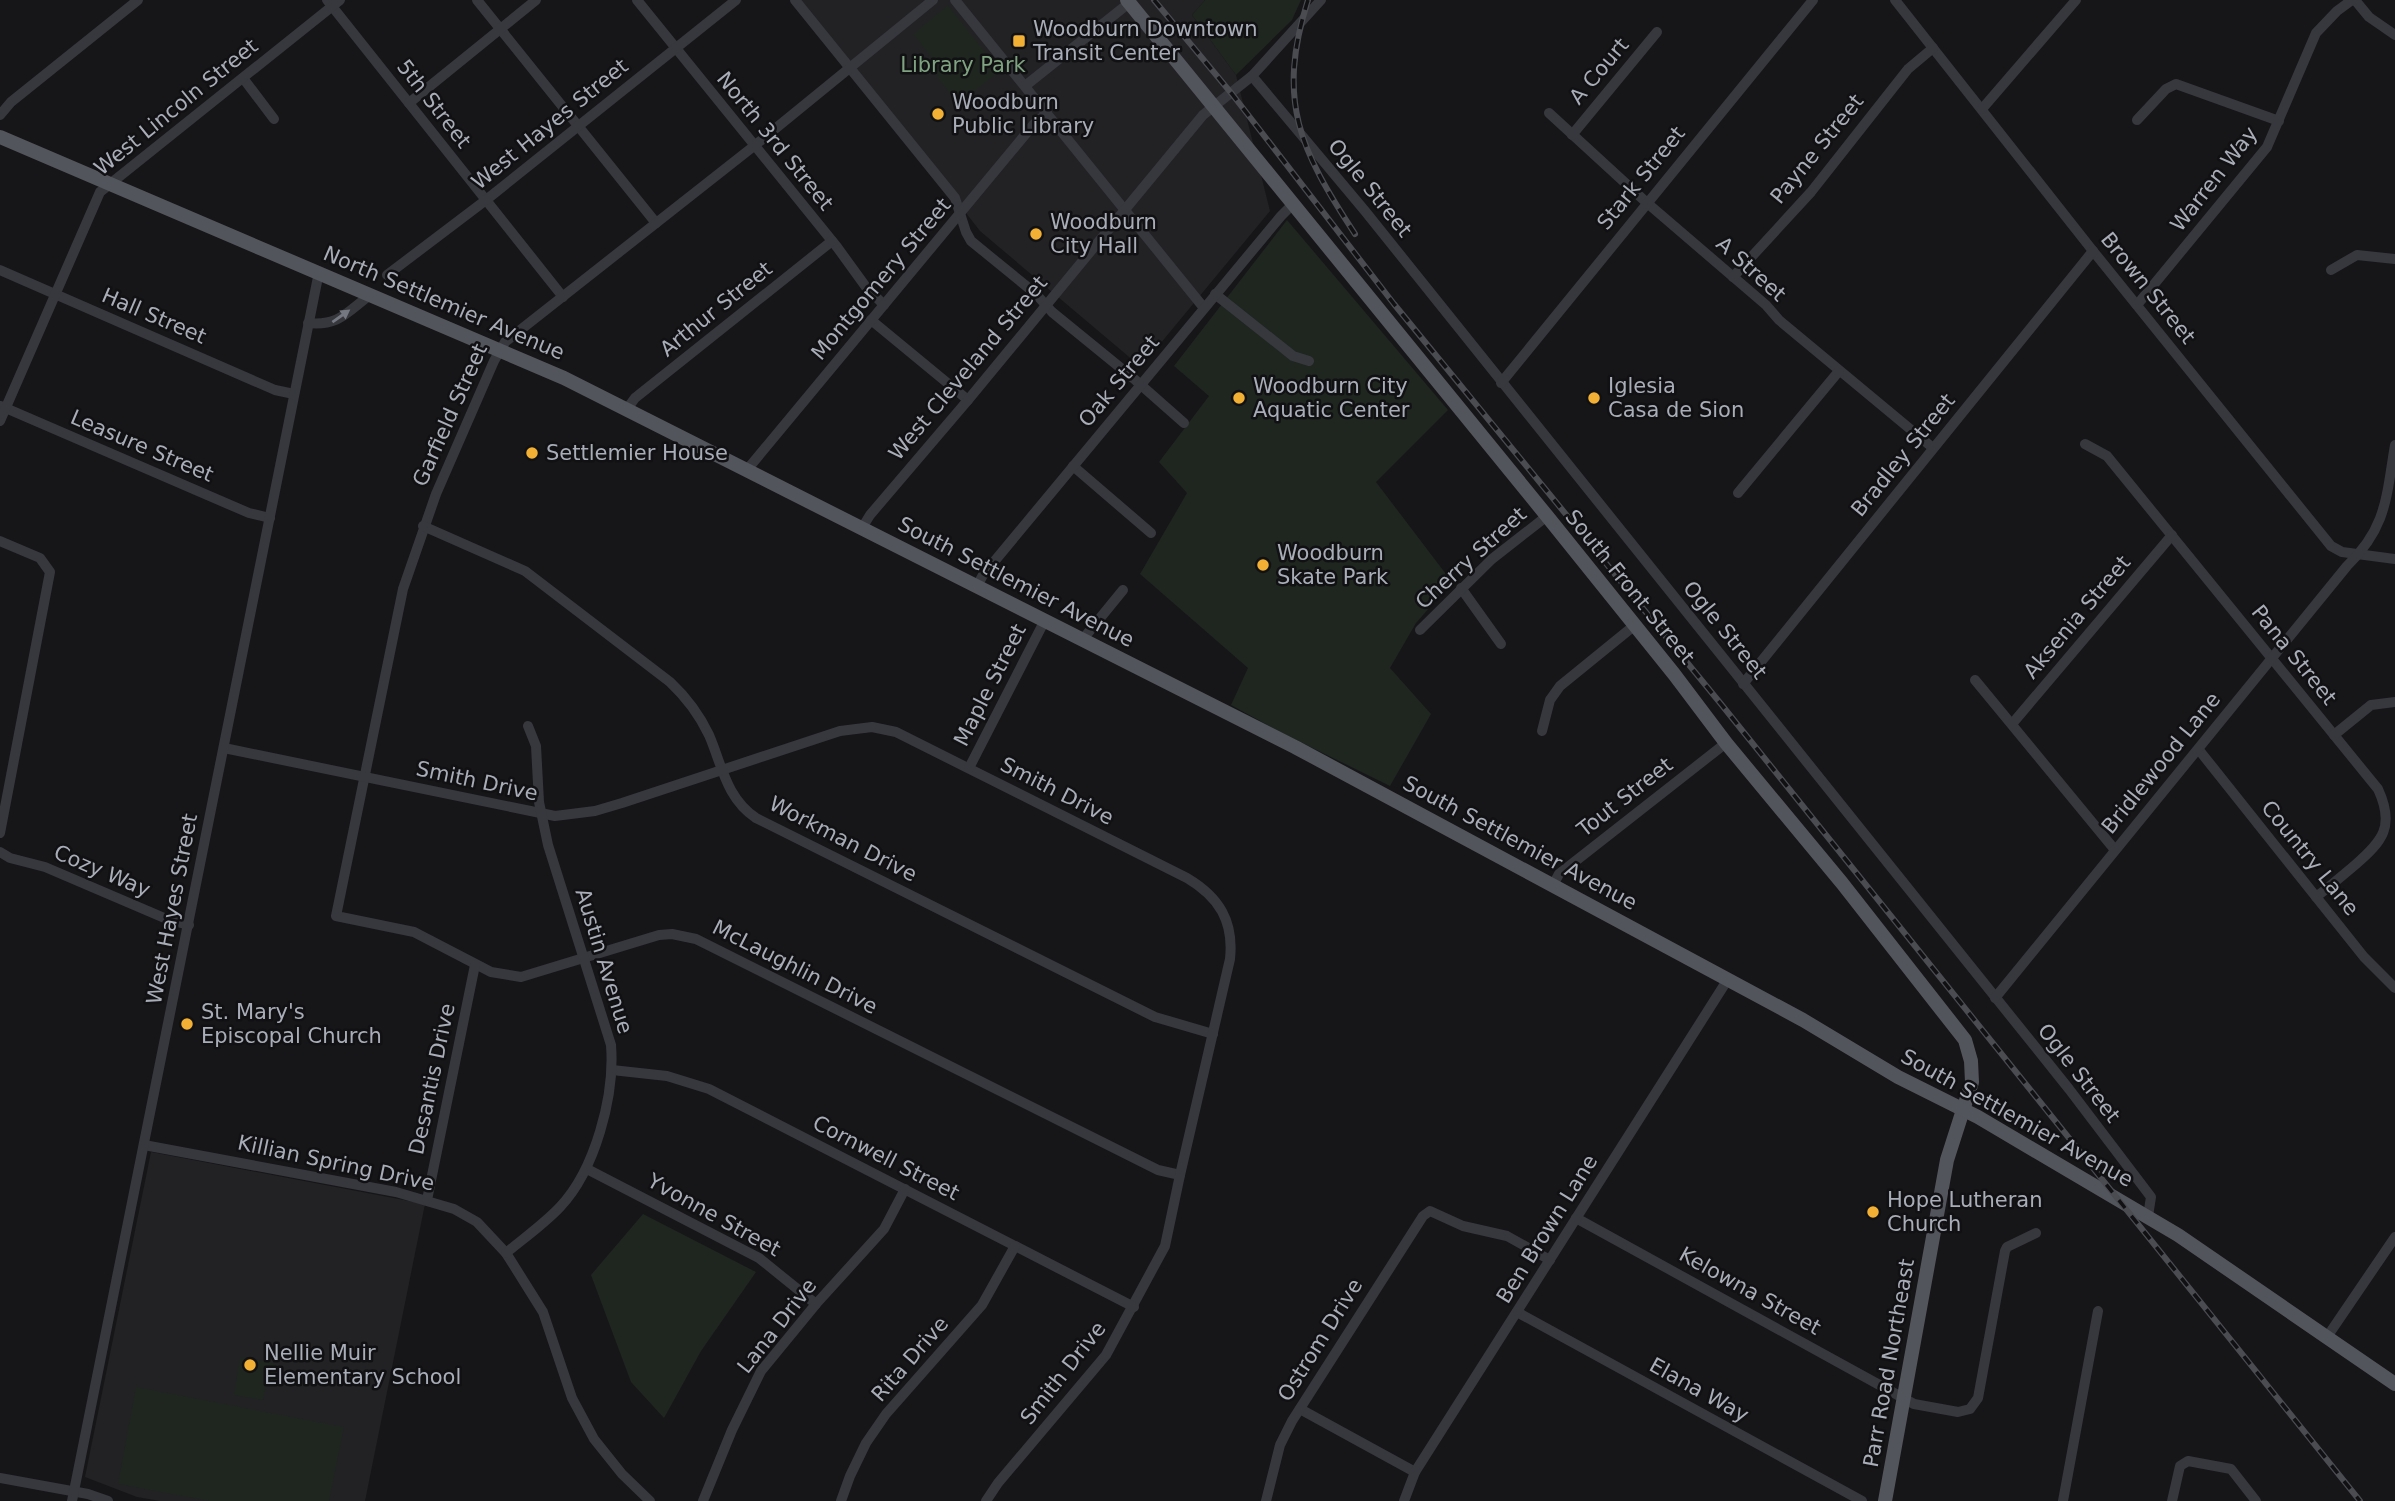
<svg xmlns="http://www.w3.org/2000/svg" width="2395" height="1501" viewBox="0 0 2395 1501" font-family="'DejaVu Sans',sans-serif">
  <rect width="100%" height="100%" fill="#161618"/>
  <g fill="#222225">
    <polygon points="800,0 1205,0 1192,15 1236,75 1270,211 1141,367 980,231"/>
    <polygon points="151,1152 425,1204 365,1501 160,1501 137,1497 85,1477"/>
  </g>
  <g fill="#1e261f">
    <polygon points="1205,0 1301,0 1292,20 1236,75 1192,15"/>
    <polygon points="948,5 1000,71 958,104 937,77 938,66 913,34"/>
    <polygon points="1287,220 1448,410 1376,482 1452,582 1416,623 1390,668 1431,714 1390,786 1280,732 1231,705 1248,668 1140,574 1187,493 1159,462 1209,396 1174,366"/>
    <polygon points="643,1214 756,1272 701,1351 664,1418 631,1382 591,1275"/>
    <polygon points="240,1357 270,1362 282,1369 280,1379 266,1384 263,1400 234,1395"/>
    <polygon points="136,1387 344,1427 329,1501 209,1501 118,1484"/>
  </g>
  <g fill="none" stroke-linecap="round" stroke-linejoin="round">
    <g stroke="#37383d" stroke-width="10">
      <polyline points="327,0 563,297"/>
      <polyline points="477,0 656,223"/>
      <polyline points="637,0 837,247 866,287 884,305"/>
      <polyline points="795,0 955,198 966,232 971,241 1036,294 1052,312 1133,378 1184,423"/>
      <polyline points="933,0 754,146 505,342 494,361 436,494 403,589 336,916 414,932 491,972 521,977 659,935 672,934 696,939 1158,1170 1180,1175"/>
      <polyline points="955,0 1204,308"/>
      <polyline points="1895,0 2093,251 2331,546 2342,552 2395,559"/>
      <polyline points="2355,0 2369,17 2395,35"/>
      <polyline points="1252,76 1365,211 2069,1089 2151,1197 2148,1216"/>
      <polyline points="243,78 274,119"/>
      <polyline points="1025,86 1129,3"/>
      <polyline points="409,103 536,0"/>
      <polyline points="1982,109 2076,0"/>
      <polyline points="1549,113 1646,202 1766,305 1779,320 1933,448"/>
      <polyline points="0,115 11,102 138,0"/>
      <polyline points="2137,120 2166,89 2176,84 2279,121"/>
      <polyline points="1572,135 1657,32"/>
      <polyline points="0,270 275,390 294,394"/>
      <polyline points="2331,270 2357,255 2395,259"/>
      <polyline points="387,275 486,200 736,0"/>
      <polyline points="1733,277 1811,192 1908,69 1933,48"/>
      <polyline points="1215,294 1293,356 1309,361"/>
      <polyline points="2137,305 2267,147 2316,33 2337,11 2352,0"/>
      <polyline points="871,320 968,400"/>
      <path d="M 308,323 C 339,326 346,313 370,295"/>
      <polyline points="1501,383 1813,0"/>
      <polyline points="1,406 249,513 270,518"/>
      <polyline points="627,409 635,398 832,241"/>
      <polyline points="0,421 100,192 340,0"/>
      <path d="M 2085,444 L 2107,456 L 2378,789 C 2395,826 2383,841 2355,865 C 2342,876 2329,887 2316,897"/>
      <polyline points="1073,466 1151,533"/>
      <polyline points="746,471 1034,124 1047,113"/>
      <polyline points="1738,493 1839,371"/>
      <path d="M 423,526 L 525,571 L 670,682 C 686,697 699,714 709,735 C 722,765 726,798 756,818 L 1155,1017 L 1213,1034"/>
      <polyline points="862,528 870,515 968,400 1203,115 1252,76 1321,0"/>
      <polyline points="0,541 40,558 50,572 0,833"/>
      <polyline points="977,586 983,575 1281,216 1294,203"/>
      <polyline points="1461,588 1501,644"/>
      <polyline points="1420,630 1492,559 1547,516"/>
      <polyline points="1083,639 1123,590"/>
      <polyline points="1975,680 2115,850"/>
      <polyline points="1743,684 2093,251"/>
      <polyline points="2012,724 2172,535"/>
      <polyline points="1542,731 1550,700 1560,686 1635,625"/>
      <polyline points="2334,735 2371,705 2395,702"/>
      <path d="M 224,748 L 555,816 L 595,811 L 622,803 L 840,731 L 872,727 L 896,732 L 1187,878 C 1219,897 1234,921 1230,959 L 1180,1175 L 1165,1246 L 1106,1355 L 998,1483 L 986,1501"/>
      <polyline points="2199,750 2364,957 2395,988"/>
      <polyline points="969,768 1045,620"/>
      <polyline points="0,852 10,858 45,867 169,920 189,925"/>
      <polyline points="1553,885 1559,874 1726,743"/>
      <path d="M 1995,998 L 2347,566 C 2387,527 2386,498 2395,445"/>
      <polyline points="612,1070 667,1076 709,1089 1134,1307"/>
      <polyline points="144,1145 396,1192 454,1209 477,1222 506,1253 543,1312 572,1398 594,1439 622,1474 650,1501"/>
      <polyline points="587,1169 759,1258 816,1304"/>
      <polyline points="427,1200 475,965"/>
      <polyline points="1576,1218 1914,1404 1958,1412 1970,1409 1978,1398 2005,1251 2007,1247 2036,1233"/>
      <path d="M 506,1253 C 524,1238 544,1224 560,1207 C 595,1170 615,1096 611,1045 L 548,845 L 539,802 L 536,746 L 528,726"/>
      <polyline points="1517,1312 1862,1501"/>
      <polyline points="2327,1337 2395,1237"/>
      <polyline points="1300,1409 1415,1472"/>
      <polyline points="0,1478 88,1494 108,1501"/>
      <polyline points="72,1501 319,272"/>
      <polyline points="703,1501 732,1430 761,1371 816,1304 884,1229 905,1189"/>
      <polyline points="841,1501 850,1476 866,1443 886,1414 982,1305 1015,1246"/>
      <polyline points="1266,1501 1280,1445 1292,1421 1423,1216 1430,1211 1463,1226 1507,1236 1550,1260"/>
      <polyline points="1404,1501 1415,1472 1728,979"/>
      <polyline points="2063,1501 2098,1311"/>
      <polyline points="2172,1501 2180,1466 2188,1461 2231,1469 2256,1501"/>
    </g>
    <g stroke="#53555c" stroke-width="14">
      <polyline points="1127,0 1547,516 1674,674 1726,743 1842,883 1965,1040 1971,1061 1972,1082 1947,1160 1885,1501"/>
      <polyline points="0,137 564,378 1295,747 1803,1020 1898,1077 1978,1117 2178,1235 2395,1384"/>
    </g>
    <defs>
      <g id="rail">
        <polyline points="1154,0 1232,94 1394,304 1721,704 2360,1501"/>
        <path d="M 1308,0 C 1276,101 1300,150 1355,234"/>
      </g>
    </defs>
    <use href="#rail" stroke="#4a4c52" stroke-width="6"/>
    <use href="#rail" stroke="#111113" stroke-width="3.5" stroke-dasharray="10" stroke-linecap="butt"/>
  </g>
  <defs><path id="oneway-solid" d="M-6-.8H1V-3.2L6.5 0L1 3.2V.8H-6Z" transform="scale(1.75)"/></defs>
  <use fill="#757881" href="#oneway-solid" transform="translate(341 316) rotate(-35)"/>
  <g fill="#f2b134" stroke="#111113" stroke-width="2.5">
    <rect x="1012" y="34" width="14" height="14" rx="3.5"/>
    <circle cx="938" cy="114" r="7"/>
    <circle cx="1036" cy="234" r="7"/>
    <circle cx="1239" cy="398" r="7"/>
    <circle cx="1594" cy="398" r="7"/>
    <circle cx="532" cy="453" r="7"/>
    <circle cx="1263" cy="565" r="7"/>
    <circle cx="187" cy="1024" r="7"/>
    <circle cx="1873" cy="1212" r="7"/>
    <circle cx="250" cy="1365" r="7"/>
  </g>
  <g text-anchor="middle" stroke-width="5" stroke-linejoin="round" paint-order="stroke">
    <g font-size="21" fill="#a8adb8" stroke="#111113" text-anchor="start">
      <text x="1033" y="36">Woodburn Downtown<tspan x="1033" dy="24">Transit Center</tspan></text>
      <text x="952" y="109">Woodburn<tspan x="952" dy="24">Public Library</tspan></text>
      <text x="1050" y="229">Woodburn<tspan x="1050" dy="24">City Hall</tspan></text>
      <text x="1253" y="393">Woodburn City<tspan x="1253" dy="24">Aquatic Center</tspan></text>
      <text x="1608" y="393">Iglesia<tspan x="1608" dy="24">Casa de Sion</tspan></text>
      <text x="546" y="460">Settlemier House</text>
      <text x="1277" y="560">Woodburn<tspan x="1277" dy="24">Skate Park</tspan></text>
      <text x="201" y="1019">St. Mary's<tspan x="201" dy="24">Episcopal Church</tspan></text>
      <text x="1887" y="1207">Hope Lutheran<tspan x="1887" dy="24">Church</tspan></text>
      <text x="264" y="1360">Nellie Muir<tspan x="264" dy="24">Elementary School</tspan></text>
    </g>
    <g font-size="21" fill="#7fa381" stroke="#111113">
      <text x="963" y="72">Library Park</text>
    </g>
    <g font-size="21" fill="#a8adb8" stroke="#111113">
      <text transform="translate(1599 71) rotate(-50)" y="7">A Court</text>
      <text transform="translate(434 104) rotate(52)" y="7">5th Street</text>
      <text transform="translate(176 107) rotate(-39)" y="7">West Lincoln Street</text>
      <text transform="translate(550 124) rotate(-39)" y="7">West Hayes Street</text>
      <text transform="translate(775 141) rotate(51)" y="7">North 3rd Street</text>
      <text transform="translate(1817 149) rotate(-51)" y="7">Payne Street</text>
      <text transform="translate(1641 178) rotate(-51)" y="7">Stark Street</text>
      <text transform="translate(2214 179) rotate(-52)" y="7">Warren Way</text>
      <text transform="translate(1370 188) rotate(51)" y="7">Ogle Street</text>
      <text transform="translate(1751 269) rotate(42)" y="7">A Street</text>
      <text transform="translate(881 279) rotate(-50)" y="7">Montgomery Street</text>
      <text transform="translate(2148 288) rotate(51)" y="7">Brown Street</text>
      <text transform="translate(444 303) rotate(23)" y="7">North Settlemier Avenue</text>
      <text transform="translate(716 309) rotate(-39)" y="7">Arthur Street</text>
      <text transform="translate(154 316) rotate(23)" y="7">Hall Street</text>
      <text transform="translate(968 368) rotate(-50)" y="7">West Cleveland Street</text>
      <text transform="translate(1119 381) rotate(-50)" y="7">Oak Street</text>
      <text transform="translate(450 415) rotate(-66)" y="7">Garfield Street</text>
      <text transform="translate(142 446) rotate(23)" y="7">Leasure Street</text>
      <text transform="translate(1903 455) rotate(-51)" y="7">Bradley Street</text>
      <text transform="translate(1471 558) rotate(-42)" y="7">Cherry Street</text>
      <text transform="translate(1016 582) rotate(27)" y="7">South Settlemier Avenue</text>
      <text transform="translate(1630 587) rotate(51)" y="7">South Front Street</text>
      <text transform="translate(2077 617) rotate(-50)" y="7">Aksenia Street</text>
      <text transform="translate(1725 630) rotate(51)" y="7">Ogle Street</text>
      <text transform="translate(2294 655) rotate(51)" y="7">Pana Street</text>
      <text transform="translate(990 685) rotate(-63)" y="7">Maple Street</text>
      <text transform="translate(2161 763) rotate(-51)" y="7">Bridlewood Lane</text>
      <text transform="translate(477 781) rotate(12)" y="7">Smith Drive</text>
      <text transform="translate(1057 791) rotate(27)" y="7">Smith Drive</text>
      <text transform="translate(1625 797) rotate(-38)" y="7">Tout Street</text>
      <text transform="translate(843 839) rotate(27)" y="7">Workman Drive</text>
      <text transform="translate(1520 843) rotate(28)" y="7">South Settlemier Avenue</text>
      <text transform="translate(2310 858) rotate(51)" y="7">Country Lane</text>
      <text transform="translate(102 871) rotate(23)" y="7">Cozy Way</text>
      <text transform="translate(172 909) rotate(-79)" y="7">West Hayes Street</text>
      <text transform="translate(604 961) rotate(73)" y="7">Austin Avenue</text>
      <text transform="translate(795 967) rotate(27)" y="7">McLaughlin Drive</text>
      <text transform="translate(2079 1073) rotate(52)" y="7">Ogle Street</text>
      <text transform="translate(432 1079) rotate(-78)" y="7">Desantis Drive</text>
      <text transform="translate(2017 1118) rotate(29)" y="7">South Settlemier Avenue</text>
      <text transform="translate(886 1158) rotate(27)" y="7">Cornwell Street</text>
      <text transform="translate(336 1163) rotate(12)" y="7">Killian Spring Drive</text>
      <text transform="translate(714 1215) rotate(29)" y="7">Yvonne Street</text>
      <text transform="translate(1547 1229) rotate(-58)" y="7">Ben Brown Lane</text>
      <text transform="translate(1750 1291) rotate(29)" y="7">Kelowna Street</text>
      <text transform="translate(777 1326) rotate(-52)" y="7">Lana Drive</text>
      <text transform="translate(1320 1340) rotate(-58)" y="7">Ostrom Drive</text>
      <text transform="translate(910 1359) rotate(-49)" y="7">Rita Drive</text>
      <text transform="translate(1889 1363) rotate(-80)" y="7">Parr Road Northeast</text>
      <text transform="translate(1063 1373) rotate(-52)" y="7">Smith Drive</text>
      <text transform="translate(1699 1390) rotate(29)" y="7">Elana Way</text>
    </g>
  </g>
</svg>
